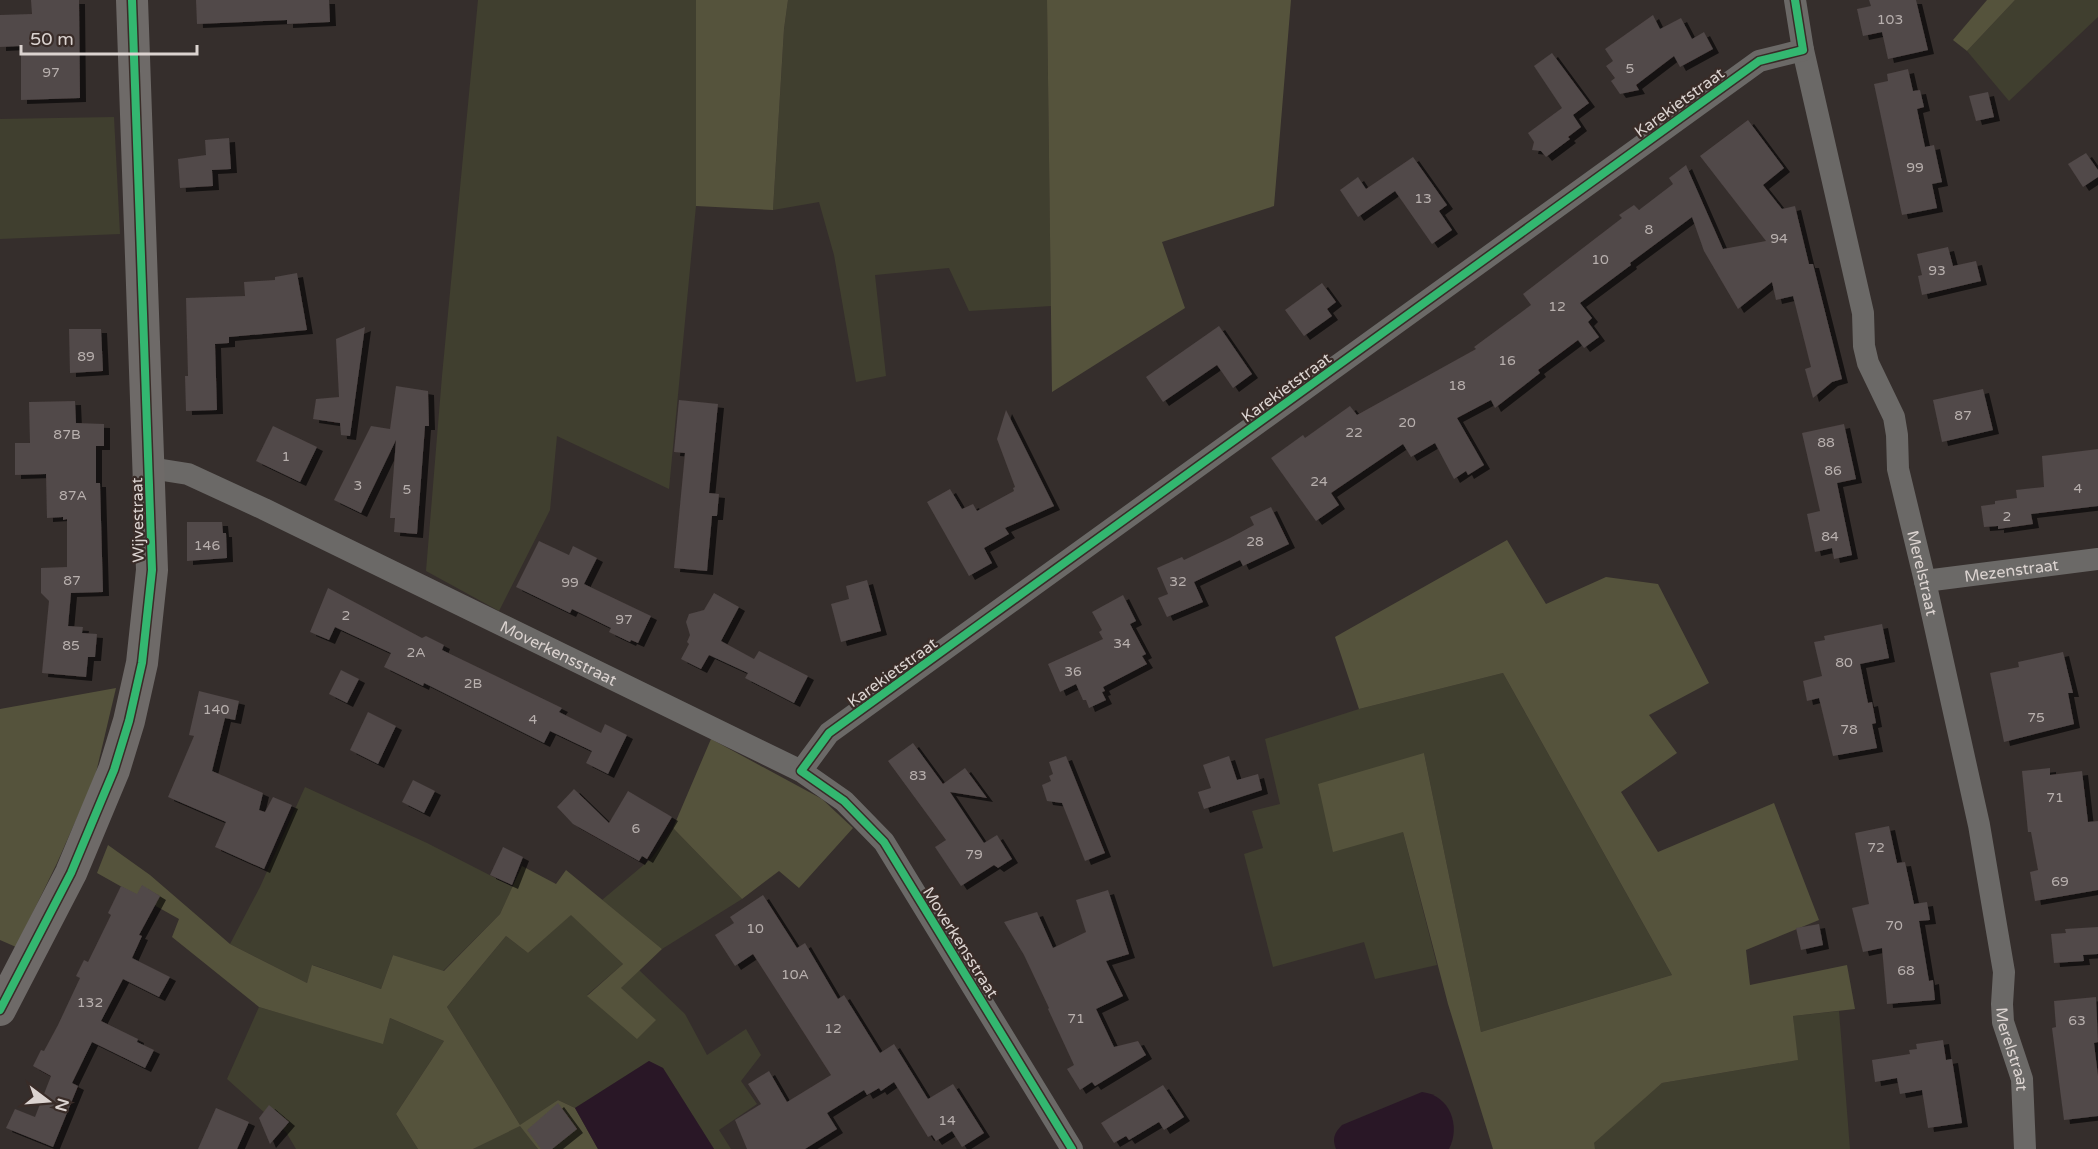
<svg xmlns="http://www.w3.org/2000/svg" width="2098" height="1149" viewBox="0 0 2098 1149" font-family="'Varela Round',sans-serif">
  <defs>
    <filter id="shadow"><feDropShadow dx="6" dy="4" stdDeviation="0" flood-color="#0009"/></filter>
  </defs>
  <rect width="100%" height="100%" fill="#352e2c"/>
  <g fill="#403f2f">
    <polygon points="478,0 696,0 696,206 669,489 557,436 550,510 499,611 426,571 442,376"/>
    <polygon points="788,0 1047,0 1051,306 969,311 949,268 875,275 886,376 856,382 834,255 819,202 773,210 784,29"/>
    <polygon points="2015,0 2098,0 2098,17 2009,101 1967,51"/>
    <polygon points="114,117 120,234 0,239 0,119"/>
    <polygon points="1503,673 1672,975 1481,1032 1424,753 1403,832 1437,965 1375,979 1364,942 1273,967 1244,854 1263,848 1252,811 1280,804 1265,739 1359,709"/>
    <polygon points="305,787 427,843 513,887 500,914 443,971 393,955 381,989 313,965 307,983 230,944 260,887"/>
    <polygon points="673,828 742,899 662,949 602,900 652,858"/>
    <polygon points="571,914 623,964 587,995 621,988 639,970 685,1014 707,1055 746,1029 761,1055 741,1081 757,1104 719,1130 731,1149 714,1149 663,1068 649,1061 575,1108 558,1100 521,1125 538,1149 473,1149 520,1125 447,1007 506,936 528,953"/>
    <polygon points="259,1007 383,1043 390,1018 444,1041 396,1114 418,1149 296,1149 286,1132 227,1079"/>
    <polygon points="1839,1011 1850,1149 1595,1149 1593,1144 1624,1115 1662,1083 1797,1060 1793,1016"/>
  </g>
  <g fill="#55533c">
    <polygon points="696,0 788,0 784,29 773,210 696,206"/>
    <polygon points="1047,0 1291,0 1274,206 1162,242 1185,308 1052,392"/>
    <polygon points="1987,0 2015,0 1967,51 1953,40"/>
    <polygon points="1507,540 1546,604 1606,577 1658,584 1709,683 1649,715 1677,753 1621,792 1658,852 1774,803 1819,920 1746,950 1750,985 1847,965 1855,1009 1793,1016 1798,1060 1662,1083 1594,1143 1595,1149 1493,1149 1448,1004 1403,832 1333,852 1318,784 1424,753 1481,1032 1672,975 1503,673 1359,709 1335,637"/>
    <polygon points="116,688 95,777 57,863 16,947 0,940 0,709"/>
    <polygon points="711,739 822,799 853,828 799,888 779,871 742,899 673,828"/>
    <polygon points="108,845 150,875 230,944 307,983 312,965 381,989 393,955 444,971 500,914 522,866 556,884 566,870 662,949 621,988 656,1020 637,1039 587,996 623,964 571,915 528,953 506,936 447,1007 520,1125 558,1100 575,1108 598,1149 538,1149 520,1126 473,1149 418,1149 396,1114 444,1041 390,1018 383,1044 259,1007 172,937 179,919 97,873"/>
  </g>
  <g fill="#291726">
    <polygon points="649,1061 663,1068 714,1149 598,1149 575,1108"/>
    <path d="M 1422,1092 C 1450,1095 1461,1126 1449,1149 L 1336,1149 C 1332,1139 1334,1133 1342,1125 Z"/>
  </g>
  <g fill="#514848" filter="url(#shadow)">
    <polygon points="31,0 79,0 80,98 21,100 21,46 0,47 0,15 32,14"/>
    <polygon points="196,0 329,0 330,22 287,24 287,20 197,24"/>
    <polygon points="1869,0 1916,0 1928,50 1888,59 1882,32 1863,36 1857,9 1871,6"/>
    <polygon points="1653,15 1660,29 1681,18 1692,39 1704,32 1713,49 1680,67 1674,56 1636,85 1639,90 1620,94 1611,81 1615,78 1606,66 1613,61 1605,49"/>
    <polygon points="1552,53 1589,103 1573,115 1581,127 1568,137 1570,139 1546,157 1541,151 1532,150 1534,142 1528,133 1562,108 1534,66"/>
    <polygon points="1908,69 1913,91 1920,90 1924,107 1917,109 1925,147 1934,145 1942,182 1932,184 1937,208 1902,215 1874,84 1888,81 1887,74"/>
    <polygon points="1988,92 1994,117 1976,121 1969,96"/>
    <polygon points="1748,120 1784,168 1763,185 1782,209 1795,206 1809,264 1813,264 1842,379 1832,382 1813,398 1805,369 1811,367 1793,296 1776,300 1772,282 1738,309 1704,251 1692,217 1630,263 1631,265 1580,303 1592,318 1588,322 1599,337 1584,348 1578,340 1538,370 1540,373 1495,408 1491,400 1457,418 1484,465 1468,475 1466,471 1454,479 1435,443 1411,457 1403,444 1331,493 1339,505 1316,521 1271,458 1303,435 1305,438 1350,406 1357,415 1476,349 1474,347 1531,305 1523,294 1622,218 1619,215 1634,205 1639,210 1673,184 1669,178 1686,165 1723,249 1766,241 1700,156"/>
    <polygon points="229,138 231,169 212,170 213,186 180,188 178,159 206,155 205,140"/>
    <polygon points="2086,153 2098,170 2098,177 2083,187 2068,164"/>
    <polygon points="1413,157 1447,205 1439,211 1452,230 1432,244 1395,191 1358,217 1340,190 1358,177 1366,189"/>
    <polygon points="1948,247 1953,266 1976,261 1981,281 1922,295 1918,276 1922,275 1917,254"/>
    <polygon points="297,273 307,330 229,337 229,343 215,344 217,410 186,411 185,376 188,376 186,298 245,296 244,282 275,280 275,277"/>
    <polygon points="1322,283 1336,302 1327,309 1332,316 1304,336 1285,310"/>
    <polygon points="1219,326 1252,374 1233,388 1217,365 1163,402 1146,377"/>
    <polygon points="365,327 350,436 341,435 340,423 313,419 316,399 339,397 336,339"/>
    <polygon points="69,329 101,329 103,371 70,373"/>
    <polygon points="396,386 428,391 429,426 425,426 417,534 394,532 395,518 390,518 396,440 361,513 334,500 371,426 390,429"/>
    <polygon points="1983,389 1993,430 1942,442 1933,400"/>
    <polygon points="679,400 718,404 709,493 719,494 717,516 712,516 707,571 674,568 685,453 674,452"/>
    <polygon points="75,401 76,423 104,424 104,446 96,446 96,483 100,483 103,592 71,593 68,626 83,627 82,633 97,634 95,657 88,657 86,677 42,673 49,601 41,593 41,568 67,567 67,519 63,520 63,517 47,518 46,474 15,475 15,443 30,443 29,402"/>
    <polygon points="1006,410 1054,506 1005,528 1009,534 984,548 992,563 969,576 927,502 950,489 962,509 973,504 977,511 1014,491 1013,488 1015,487 997,439"/>
    <polygon points="1844,424 1856,479 1837,483 1852,555 1834,559 1832,548 1815,552 1807,514 1820,511 1802,433"/>
    <polygon points="273,426 317,447 300,482 256,461"/>
    <polygon points="2098,449 2098,506 2031,514 2033,524 1998,529 1998,526 1984,527 1981,506 1995,504 1995,501 2017,498 2016,490 2044,487 2042,456"/>
    <polygon points="1271,507 1289,544 1243,566 1240,560 1194,582 1203,602 1167,617 1158,598 1168,594 1157,568 1182,557 1184,560 1230,538 1254,525 1250,517"/>
    <polygon points="187,522 222,522 223,533 226,533 227,558 187,561"/>
    <polygon points="539,541 569,555 573,546 597,558 584,584 651,616 638,643 631,640 630,642 609,632 611,628 572,609 570,613 516,587"/>
    <polygon points="867,580 881,631 841,642 831,604 849,599 846,586"/>
    <polygon points="328,588 422,638 426,636 444,645 442,650 562,708 559,712 601,733 605,724 627,735 608,774 586,763 592,751 550,731 544,743 424,683 423,686 384,667 391,653 335,627 329,640 310,632"/>
    <polygon points="714,593 739,607 721,641 754,659 759,651 808,676 794,703 745,678 748,673 709,655 701,669 681,659 689,644 687,642 690,635 686,622 689,614 704,610"/>
    <polygon points="1123,595 1136,621 1130,624 1146,654 1142,656 1147,664 1103,687 1105,691 1102,692 1106,700 1089,708 1086,700 1083,700 1076,684 1060,692 1048,664 1103,639 1099,632 1102,630 1092,612"/>
    <polygon points="1882,624 1889,658 1860,664 1868,703 1872,702 1876,723 1872,724 1877,748 1833,756 1819,698 1807,701 1803,681 1822,676 1814,642 1825,640 1824,636"/>
    <polygon points="2063,652 2073,693 2068,693 2074,724 2004,742 1990,673 2019,667 2018,662"/>
    <polygon points="341,670 359,679 347,703 329,694"/>
    <polygon points="199,691 239,701 235,720 225,718 212,771 263,793 259,810 265,812 273,797 292,805 264,869 215,847 226,822 168,797 194,736 189,735"/>
    <polygon points="368,712 396,726 378,764 350,750"/>
    <polygon points="913,743 943,784 965,768 987,798 950,792 984,843 997,835 1012,859 998,868 994,865 961,886 935,847 946,840 888,761"/>
    <polygon points="1066,756 1105,853 1085,861 1062,803 1047,801 1042,785 1051,781 1049,776 1053,774 1049,762"/>
    <polygon points="1229,756 1237,780 1258,774 1262,790 1204,809 1198,792 1211,788 1203,765"/>
    <polygon points="2050,768 2050,775 2082,771 2088,822 2098,821 2098,890 2035,901 2030,872 2038,870 2031,832 2028,832 2022,771"/>
    <polygon points="413,780 435,791 424,813 402,802"/>
    <polygon points="574,789 609,823 628,791 672,817 647,859 642,856 639,861 573,824 557,807"/>
    <polygon points="1889,826 1897,863 1905,862 1914,904 1927,902 1930,920 1919,921 1929,981 1933,980 1935,1000 1887,1004 1882,948 1863,952 1852,908 1869,904 1855,833"/>
    <polygon points="503,847 523,857 512,885 490,875"/>
    <polygon points="142,885 160,896 139,935 142,936 132,958 170,977 159,997 123,979 101,1021 138,1039 137,1042 154,1050 145,1068 92,1042 72,1083 78,1086 53,1147 6,1128 15,1109 35,1117 51,1076 33,1066 41,1050 44,1051 58,1025 80,978 76,976 84,960 88,962 111,915 108,913 121,886 137,894"/>
    <polygon points="1108,890 1129,954 1106,961 1123,996 1096,1009 1114,1047 1138,1041 1146,1055 1095,1086 1092,1082 1080,1090 1067,1069 1074,1065 1048,1009 1049,1008 1024,955 1004,922 1037,912 1053,948 1086,932 1076,900"/>
    <polygon points="763,895 797,948 805,943 838,999 844,995 880,1053 894,1044 928,1099 953,1084 984,1133 962,1147 952,1131 936,1141 932,1135 928,1137 894,1082 881,1091 879,1088 867,1095 864,1090 827,1113 837,1129 805,1149 747,1149 735,1120 761,1104 748,1084 769,1071 787,1102 831,1075 753,954 735,966 715,935 734,923 730,917"/>
    <polygon points="1819,924 1823,945 1801,950 1796,928"/>
    <polygon points="2098,927 2098,954 2083,955 2084,961 2054,963 2051,934 2066,933 2065,929"/>
    <polygon points="2096,997 2098,1042 2094,1043 2098,1076 2098,1116 2064,1120 2052,1028 2056,1027 2054,1001"/>
    <polygon points="1943,1040 1946,1060 1952,1059 1962,1123 1928,1128 1922,1090 1900,1094 1897,1078 1875,1082 1872,1060 1910,1054 1909,1050 1917,1049 1916,1044"/>
    <polygon points="1163,1085 1184,1117 1164,1130 1159,1122 1129,1140 1126,1136 1114,1143 1101,1123"/>
    <polygon points="558,1103 577,1129 552,1149 541,1149 527,1130"/>
    <polygon points="269,1105 289,1122 270,1144 259,1118"/>
    <polygon points="216,1108 249,1122 237,1149 198,1149"/>
  </g>
  <g fill="none" stroke-linecap="round" stroke-linejoin="round">
    <g stroke="#6b6967" stroke-width="22">
      <path id="s1" d="M 1795,0 L 1803,50 L 1863,313 L 1864,346 L 1868,363 L 1894,417 L 1897,435 L 1898,469 L 1925,581 L 1979,825 L 2004,972 L 2002,1004 L 2003,1022 L 2022,1079 L 2025,1149"/>
      <path id="s2" d="M 150,468 L 188,474 L 264,509 L 801,771 L 844,801 L 884,842 L 1072,1149"/>
      <path id="s3" d="M 1925,581 L 2098,559"/>
      <polyline points="801,771 829,733 1759,61 1803,50"/>
    </g>
    <polyline stroke="#6e6a68" stroke-width="32" points="0,1010 71,873 114,770 129,721 142,663 152,570 132,0"/>
    <defs>
      <g id="cycleway">
        <polyline points="0,1010 71,873 114,770 129,721 142,663 152,570 132,0"/>
        <polyline points="1072,1149 884,842 844,801 801,771 829,733 1759,61 1803,50 1795,0"/>
      </g>
    </defs>
    <use href="#cycleway" stroke="#392c28" stroke-width="11"/>
    <use href="#cycleway" stroke="#33b770" stroke-width="8"/>
  </g>
  <g text-anchor="middle" stroke-width="4.5" stroke-linejoin="round" paint-order="stroke">
    <g font-size="14" fill="#b8b0ae">
      <text x="1890" y="24">103</text>
      <text x="1630" y="73">5</text>
      <text x="51" y="77">97</text>
      <text x="1915" y="172">99</text>
      <text x="1423" y="203">13</text>
      <text x="1649" y="234">8</text>
      <text x="1779" y="243">94</text>
      <text x="1600" y="264">10</text>
      <text x="1937" y="275">93</text>
      <text x="1557" y="311">12</text>
      <text x="86" y="361">89</text>
      <text x="1507" y="365">16</text>
      <text x="1457" y="390">18</text>
      <text x="1963" y="420">87</text>
      <text x="1407" y="427">20</text>
      <text x="1354" y="437">22</text>
      <text x="67" y="439">87B</text>
      <text x="1826" y="447">88</text>
      <text x="286" y="461">1</text>
      <text x="1833" y="475">86</text>
      <text x="1319" y="486">24</text>
      <text x="358" y="490">3</text>
      <text x="2078" y="493">4</text>
      <text x="407" y="494">5</text>
      <text x="73" y="500">87A</text>
      <text x="2007" y="521">2</text>
      <text x="1830" y="541">84</text>
      <text x="1255" y="546">28</text>
      <text x="207" y="550">146</text>
      <text x="72" y="585">87</text>
      <text x="1178" y="586">32</text>
      <text x="570" y="587">99</text>
      <text x="346" y="620">2</text>
      <text x="624" y="624">97</text>
      <text x="1122" y="648">34</text>
      <text x="71" y="650">85</text>
      <text x="416" y="657">2A</text>
      <text x="1844" y="667">80</text>
      <text x="1073" y="676">36</text>
      <text x="473" y="688">2B</text>
      <text x="216" y="714">140</text>
      <text x="2036" y="722">75</text>
      <text x="533" y="724">4</text>
      <text x="1849" y="734">78</text>
      <text x="918" y="780">83</text>
      <text x="2055" y="802">71</text>
      <text x="636" y="833">6</text>
      <text x="1876" y="852">72</text>
      <text x="974" y="859">79</text>
      <text x="2060" y="886">69</text>
      <text x="1894" y="930">70</text>
      <text x="755" y="933">10</text>
      <text x="1906" y="975">68</text>
      <text x="795" y="979">10A</text>
      <text x="90" y="1007">132</text>
      <text x="1076" y="1023">71</text>
      <text x="2077" y="1025">63</text>
      <text x="833" y="1033">12</text>
      <text x="947" y="1125">14</text>
    </g>
    <g font-size="16" fill="#dbd3d0" stroke="#392c28">
      <text transform="translate(1679 102) rotate(-36)" y="6">Karekietstraat</text>
      <text transform="translate(1286 387) rotate(-36)" y="6">Karekietstraat</text>
      <text transform="translate(137 520) rotate(-91)" y="6">Wijvestraat</text>
      <text dy="6" stroke="none"><textPath href="#s3" startOffset="87">Mezenstraat</textPath></text>
      <text dy="6" stroke="none"><textPath href="#s1" startOffset="590">Merelstraat</textPath></text>
      <text dy="6" stroke="none"><textPath href="#s2" startOffset="450">Moverkensstraat</textPath></text>
      <text transform="translate(892 672) rotate(-36)" y="6">Karekietstraat</text>
      <text transform="translate(961 942) rotate(58)" y="6">Moverkensstraat</text>
      <text dy="6" stroke="none"><textPath href="#s1" startOffset="1076">Merelstraat</textPath></text>
    </g>
  </g>
  <g transform="translate(48 1101) rotate(106)" stroke="#392c28" stroke-width="4.5" paint-order="stroke">
  <path d="M0-4.5L10 22L0 15L-10 22Z" fill="#dbd3d0"/>
  <text y="-9" font-size="16" font-weight="bold" text-anchor="middle" fill="#dbd3d0">N</text>
  </g>
  <path d="M21 45v9h176v-9" fill="none" stroke="#dbd3d0" stroke-width="3"/>
  <text x="30" y="45" font-size="18" fill="#dbd3d0" stroke="#392c28" stroke-width="4.5" paint-order="stroke">50 m</text>
</svg>
